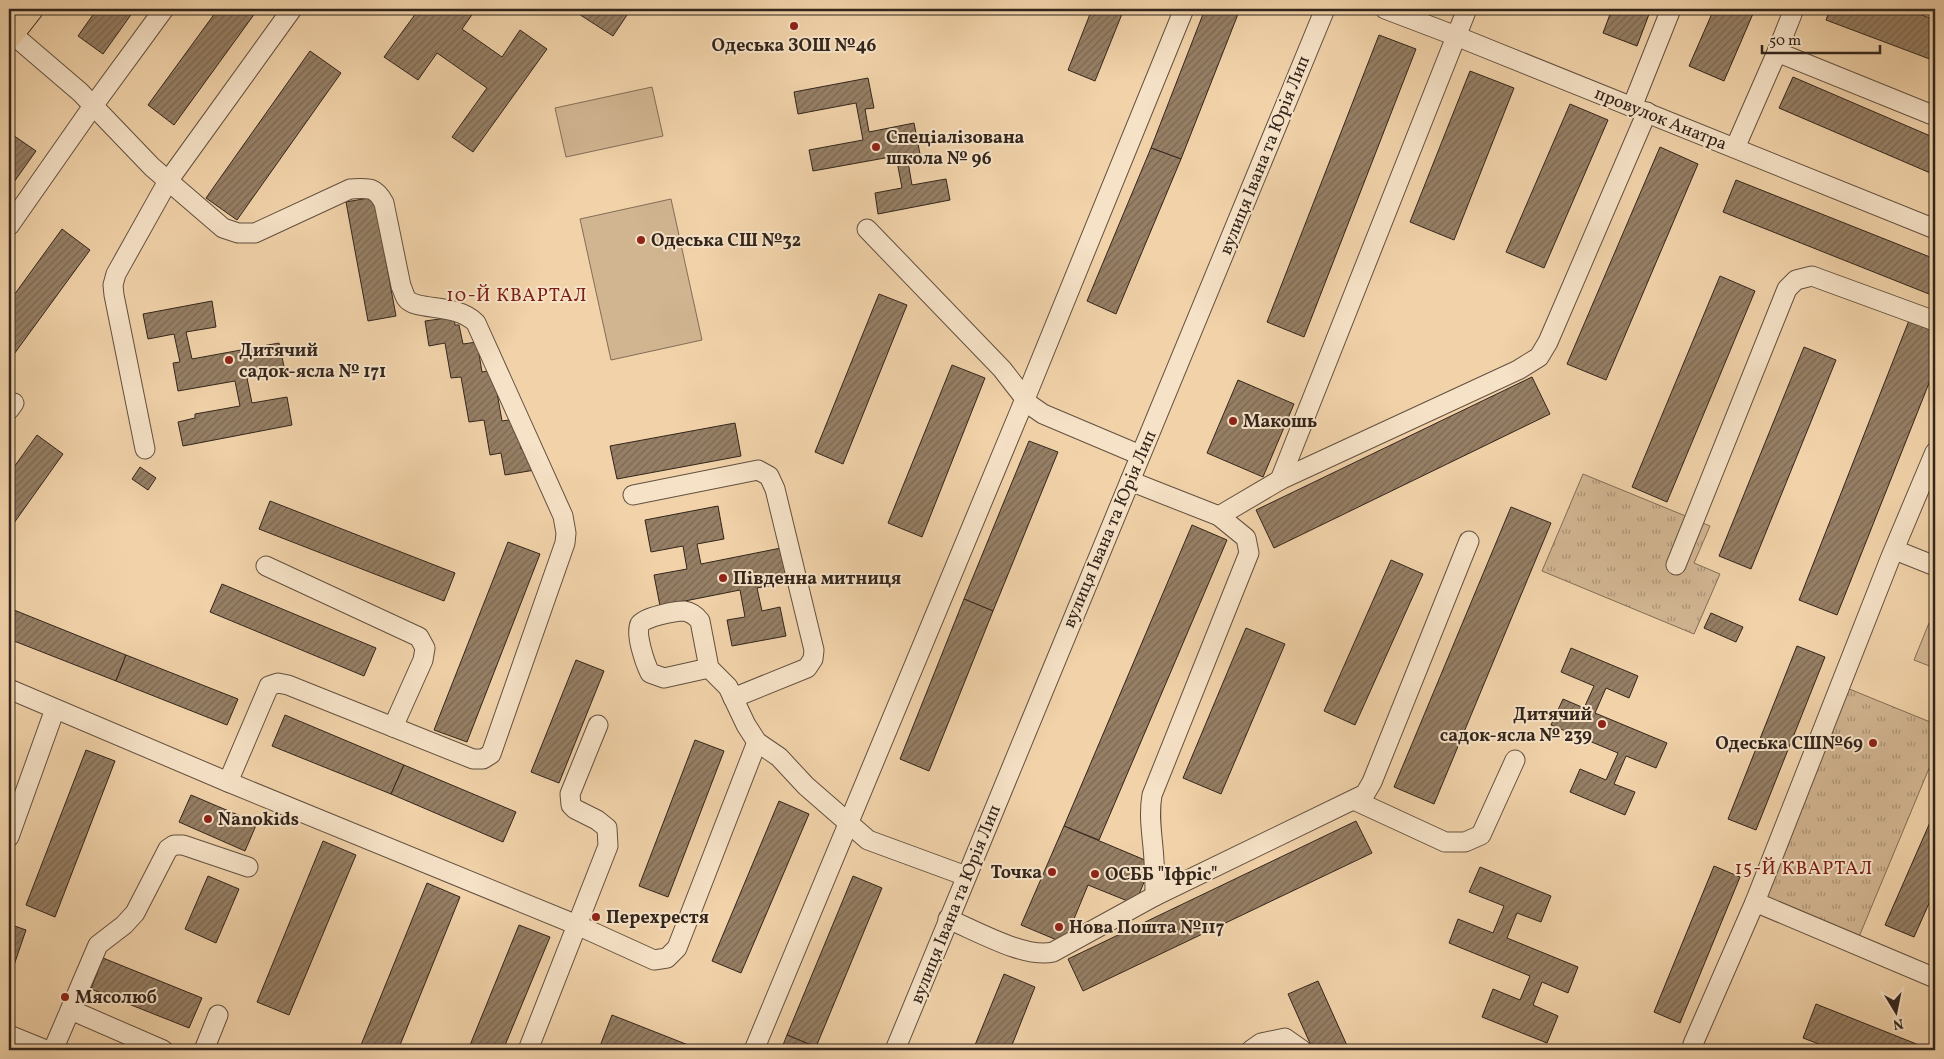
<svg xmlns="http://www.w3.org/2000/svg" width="1944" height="1059" viewBox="0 0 1944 1059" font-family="Vollkorn,serif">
  <defs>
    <pattern id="grass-tufts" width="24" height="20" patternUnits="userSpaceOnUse" patternTransform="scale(1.25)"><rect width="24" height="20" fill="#d1b591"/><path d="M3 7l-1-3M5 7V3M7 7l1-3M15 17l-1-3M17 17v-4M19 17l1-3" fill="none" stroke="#aa9376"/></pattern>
    <pattern id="building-hatch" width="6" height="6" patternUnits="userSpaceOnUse" patternTransform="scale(1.25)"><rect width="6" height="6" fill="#967f65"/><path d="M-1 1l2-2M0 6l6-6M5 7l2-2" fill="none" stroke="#7b6852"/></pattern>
  </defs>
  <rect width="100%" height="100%" fill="#f1d2a9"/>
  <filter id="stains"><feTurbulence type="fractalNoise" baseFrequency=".004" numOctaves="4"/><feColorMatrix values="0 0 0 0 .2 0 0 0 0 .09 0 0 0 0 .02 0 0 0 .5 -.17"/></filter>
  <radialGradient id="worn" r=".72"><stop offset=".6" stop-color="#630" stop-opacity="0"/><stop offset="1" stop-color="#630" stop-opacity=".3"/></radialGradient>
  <g fill="url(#grass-tufts)" stroke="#826d56">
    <polygon points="1583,474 1710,526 1694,563 1720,574 1694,634 1542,571"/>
    <polygon points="1842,686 1935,724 1935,754 1856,944 1752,901"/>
  </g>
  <g fill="#d1b591" stroke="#826d56">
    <polygon points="652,87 663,136 566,157 555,108"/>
    <polygon points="671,199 702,340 611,360 580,219"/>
    <polygon points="1929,623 1935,625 1935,659 1932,667 1914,660"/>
  </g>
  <g fill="url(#building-hatch)" stroke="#33251c">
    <polygon points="97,9 135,9 103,54 78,36"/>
    <polygon points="218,9 258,9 174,125 148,105"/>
    <polygon points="419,9 476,9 462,29 502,57 520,30 547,49 473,152 452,137 487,88 437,53 418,80 384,57"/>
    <polygon points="571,9 631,9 613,36"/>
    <polygon points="1092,9 1124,9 1095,81 1068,70"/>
    <polygon points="1205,9 1240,9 1181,159 1151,148"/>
    <polygon points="1612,9 1651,9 1637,46 1603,33"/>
    <polygon points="1714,9 1755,9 1724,81 1689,66"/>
    <polygon points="1830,9 1906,9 1935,20 1935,61 1826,20"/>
    <polygon points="1379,35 1416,49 1304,337 1267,322"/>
    <polygon points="310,51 341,73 237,220 206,198"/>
    <polygon points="1470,71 1514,88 1454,240 1410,222"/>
    <polygon points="1793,77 1935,138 1935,175 1779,108"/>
    <polygon points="868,78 874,108 865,109 869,132 914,123 920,154 907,156 912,185 946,179 950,200 878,214 875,193 902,188 896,156 813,171 809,150 863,140 856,103 798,114 794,92"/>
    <polygon points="1570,104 1608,120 1544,268 1506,252"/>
    <polygon points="10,133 36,151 9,189 9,134"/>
    <polygon points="1660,147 1698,164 1606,380 1567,364"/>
    <polygon points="1151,148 1181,159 1116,314 1087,301"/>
    <polygon points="1736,180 1935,259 1934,296 1723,212"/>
    <polygon points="374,197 396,316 368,321 346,202"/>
    <polygon points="62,229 90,250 9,361 9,302"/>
    <polygon points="1720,276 1755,291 1667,502 1632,487"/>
    <polygon points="879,294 907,305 843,464 815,452"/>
    <polygon points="212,301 216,327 186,332 192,359 279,343 285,371 247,378 252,403 287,397 292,425 183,446 178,422 195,418 195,414 240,406 235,381 178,391 173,363 180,362 174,334 148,339 143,314"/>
    <polygon points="454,317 455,325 459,325 463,344 477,342 482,372 493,370 502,421 516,419 521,449 531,447 535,470 505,475 501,453 490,455 484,420 469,422 461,377 451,378 445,343 429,346 425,321"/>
    <polygon points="1910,318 1935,328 1935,368 1837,615 1799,600"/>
    <polygon points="1804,347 1836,360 1751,569 1719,556"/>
    <polygon points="952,365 985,378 922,537 888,523"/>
    <polygon points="1532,377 1550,414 1274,548 1256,510"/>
    <polygon points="1238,380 1294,404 1263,477 1207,453"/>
    <polygon points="735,423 741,456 617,479 610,446"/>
    <polygon points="37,435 63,454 9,530 9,474"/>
    <polygon points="1029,441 1058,452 993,611 964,599"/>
    <polygon points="140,467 156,478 148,490 132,479"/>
    <polygon points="270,501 455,573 444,601 259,529"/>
    <polygon points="718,506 724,539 697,544 701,564 786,547 793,581 757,588 762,611 780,607 786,636 732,646 727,620 745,617 740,590 660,606 654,575 687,569 683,546 651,552 645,520"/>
    <polygon points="1511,507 1551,523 1434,804 1394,787"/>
    <polygon points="1192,525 1227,540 1099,840 1064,826"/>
    <polygon points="508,542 540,554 467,742 434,730"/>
    <polygon points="1391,560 1423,574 1355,725 1324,711"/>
    <polygon points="222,584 376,648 364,676 210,612"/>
    <polygon points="964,599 993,611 929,771 900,759"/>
    <polygon points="9,608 126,655 116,681 9,639"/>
    <polygon points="1711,613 1743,627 1736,642 1704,628"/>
    <polygon points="1246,628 1285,644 1221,794 1183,778"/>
    <polygon points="1797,646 1825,657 1756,830 1728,819"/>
    <polygon points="1571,648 1638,676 1629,698 1606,688 1595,713 1667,743 1656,768 1626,756 1614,784 1635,792 1625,815 1570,792 1580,769 1606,780 1618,753 1551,725 1563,699 1584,708 1594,686 1561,672"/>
    <polygon points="126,655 238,699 227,725 116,681"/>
    <polygon points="576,660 604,671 559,783 531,772"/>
    <polygon points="285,715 404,765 391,794 272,746"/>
    <polygon points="695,740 724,751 668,897 639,886"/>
    <polygon points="86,750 115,761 55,917 26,905"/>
    <polygon points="404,765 516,812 503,842 391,794"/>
    <polygon points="191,795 257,823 245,851 179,822"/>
    <polygon points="779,801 809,814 741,973 712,961"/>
    <polygon points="1935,811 1935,890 1914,937 1885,925"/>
    <polygon points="1356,821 1372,853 1083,991 1068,959"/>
    <polygon points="1064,826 1152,863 1135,904 1088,885 1064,943 1021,925"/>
    <polygon points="323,841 356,855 289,1015 257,1002"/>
    <polygon points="1714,866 1740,877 1680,1023 1654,1012"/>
    <polygon points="1480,867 1551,896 1541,922 1517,913 1507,938 1578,967 1568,993 1542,982 1533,1005 1558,1016 1547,1043 1482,1017 1493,989 1520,1000 1530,976 1449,943 1458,919 1493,933 1504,906 1469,892"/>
    <polygon points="208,876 239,889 216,943 185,929"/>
    <polygon points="853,876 882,888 816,1047 787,1035"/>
    <polygon points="427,883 460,897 398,1050 373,1050 361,1045"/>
    <polygon points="9,924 26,930 13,968 9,966"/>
    <polygon points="519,925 550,937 503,1050 468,1050"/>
    <polygon points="103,958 202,998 189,1028 91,989"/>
    <polygon points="1004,974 1035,987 1010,1050 973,1050"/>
    <polygon points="1318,981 1349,1050 1313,1050 1288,994"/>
    <polygon points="1816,1004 1919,1045 1917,1050 1835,1050 1803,1038"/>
    <polygon points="612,1015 701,1050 610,1050 600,1046"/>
    <polygon points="787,1035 816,1047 815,1050 781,1050"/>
  </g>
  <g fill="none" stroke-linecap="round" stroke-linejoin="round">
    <defs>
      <g id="minor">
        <polyline points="1385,9 1456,36 1935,229"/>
        <path d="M 11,33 L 80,92 L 152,167 L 223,228 L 238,233 L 255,233 L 350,189 C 368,188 375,186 384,203 L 401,286 C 403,290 404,295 406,298 C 415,312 456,302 476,323 L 563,516 L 566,533 L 565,543 L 491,754 L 483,759 L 473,759 L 288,685 L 278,683 L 269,686 L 228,782"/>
        <polyline points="1777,52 1935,116"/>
        <polyline points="1632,107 1671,9"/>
        <polyline points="1735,148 1777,52 1794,9"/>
        <polyline points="9,226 93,106 164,9"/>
        <polyline points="867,229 1002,369 1030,405 1043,414 1140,455"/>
        <polyline points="9,410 14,403"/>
        <polyline points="145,449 114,295 113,285 116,274 168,181 292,9"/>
        <polyline points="1280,480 1467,9"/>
        <path d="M 1130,481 L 1219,516 L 1246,538 L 1249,553 L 1152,795 C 1148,818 1153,838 1154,861 C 1155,873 1155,885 1155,896"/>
        <polyline points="633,495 758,470 769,476 775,489 814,650 813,659 807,668 733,698"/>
        <polyline points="1219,516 1280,480 1518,370 1539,357 1548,342 1647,112"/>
        <polyline points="1895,550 1935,566"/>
        <polyline points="1676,565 1787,289 1796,280 1812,276 1935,321"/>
        <polyline points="266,566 419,637 425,648 423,660 393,727"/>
        <path d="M 709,668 L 700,621 C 696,616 691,612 684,611 C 675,611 645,617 640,624 C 635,634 645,663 650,673 L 664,678 L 709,668 L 728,687 L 746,725 L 757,742 L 779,757 L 806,786 L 868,840 L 966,876"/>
        <polyline points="9,689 228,782 577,925 654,960 667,958 677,948 757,742"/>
        <polyline points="1354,800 1445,842 1465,842 1481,835 1515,760"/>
        <polyline points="9,837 55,709"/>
        <polyline points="1755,902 1935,978"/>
        <path d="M 948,919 C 975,930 1025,959 1053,952 L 1155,896 L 1365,794 L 1372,782 L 1469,541"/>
        <polyline points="71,1010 163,1050"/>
        <polyline points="9,1035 46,1050"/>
        <polyline points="1693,1044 1755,902 1890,559 1935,452"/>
        <polyline points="53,1050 98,945 124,925 135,913 168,849 174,845 183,845 248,867"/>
        <polyline points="204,1050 218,1015"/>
        <polyline points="528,1050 608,846 607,828 597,820 575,809 571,805 570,794 598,725"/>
        <polyline points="754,1050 1025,399 1184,9"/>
        <polyline points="895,1050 1325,9"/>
        <polyline points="1251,1050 1261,1043 1285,1038 1302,1050"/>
      </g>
      <polyline id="major" points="9,37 31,9"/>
    </defs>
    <use href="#minor" stroke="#62503f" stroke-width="21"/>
    <use href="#major" stroke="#33251c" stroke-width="26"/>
    <use href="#minor" stroke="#f6e2c7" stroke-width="19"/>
    <use href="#major" stroke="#f1d2a9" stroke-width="24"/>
  </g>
  <g fill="#8f2418" stroke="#f6e2c7" stroke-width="2">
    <circle cx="794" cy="26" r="5"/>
    <circle cx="876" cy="147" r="5"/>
    <circle cx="641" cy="240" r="5"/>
    <circle cx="229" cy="360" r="5"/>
    <circle cx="1233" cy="421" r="5"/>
    <circle cx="723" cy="578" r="5"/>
    <circle cx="1602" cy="724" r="5"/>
    <circle cx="1873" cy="743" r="5"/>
    <circle cx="208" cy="819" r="5"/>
    <circle cx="1052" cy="872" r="5"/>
    <circle cx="1095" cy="874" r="5"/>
    <circle cx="596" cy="917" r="5"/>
    <circle cx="1059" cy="927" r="5"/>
    <circle cx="65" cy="997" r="5"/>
  </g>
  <g text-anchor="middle" stroke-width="4" stroke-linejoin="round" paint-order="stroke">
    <g font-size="18" font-weight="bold" fill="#33251c" stroke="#f6e2c7" text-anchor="start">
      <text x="794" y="51" text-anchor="middle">Одеська ЗОШ №46</text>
      <text x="886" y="143">Спеціалізована<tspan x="886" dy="21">школа № 96</tspan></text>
      <text x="651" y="246">Одеська СШ №32</text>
      <text x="239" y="356">Дитячий<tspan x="239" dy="21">садок-ясла № 171</tspan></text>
      <text x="1243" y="427">Макошь</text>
      <text x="733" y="584">Південна митниця</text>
      <text x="1592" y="720" text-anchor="end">Дитячий<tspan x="1592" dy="21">садок-ясла № 239</tspan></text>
      <text x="1863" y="749" text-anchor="end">Одеська СШ№69</text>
      <text x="218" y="825">Nanokids</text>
      <text x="1042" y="878" text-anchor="end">Точка</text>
      <text x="1105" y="880">ОСББ "Іфріс"</text>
      <text x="606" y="923">Перехрестя</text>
      <text x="1069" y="933">Нова Пошта №117</text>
      <text x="75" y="1003">Мясолюб</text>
    </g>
    <g font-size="18" fill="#33251c" stroke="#f6e2c7">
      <text transform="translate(1661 118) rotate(22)" y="6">провулок Анатра</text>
      <text transform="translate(1264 155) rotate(-68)" y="6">вулиця Івана та Юрія Лип</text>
      <text transform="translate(1109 529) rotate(-67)" y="6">вулиця Івана та Юрія Лип</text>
      <text transform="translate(955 904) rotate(-68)" y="6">вулиця Івана та Юрія Лип</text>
    </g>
    <g font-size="19" letter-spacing="1" fill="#7a1f14" stroke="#f6e2c7">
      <text x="517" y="301">10-Й КВАРТАЛ</text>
      <text x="1804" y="874">15-Й КВАРТАЛ</text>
    </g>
  </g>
  <rect width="1944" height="1059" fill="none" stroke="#f1d2a9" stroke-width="30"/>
  <rect x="10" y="10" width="1924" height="1039" fill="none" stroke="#33251c" stroke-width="2.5"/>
  <rect x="15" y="15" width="1914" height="1029" fill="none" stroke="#33251c"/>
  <g transform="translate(1896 1012) rotate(170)" stroke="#f6e2c7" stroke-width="4" paint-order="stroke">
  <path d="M0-4L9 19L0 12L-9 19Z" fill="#33251c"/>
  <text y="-8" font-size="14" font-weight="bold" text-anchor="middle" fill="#33251c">N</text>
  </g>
  <path d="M1762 45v8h118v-8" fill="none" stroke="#33251c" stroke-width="2.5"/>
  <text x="1769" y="45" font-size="15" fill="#33251c" stroke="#f6e2c7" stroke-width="4" paint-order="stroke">50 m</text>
  <rect width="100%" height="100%" filter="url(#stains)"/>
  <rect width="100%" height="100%" fill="url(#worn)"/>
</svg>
